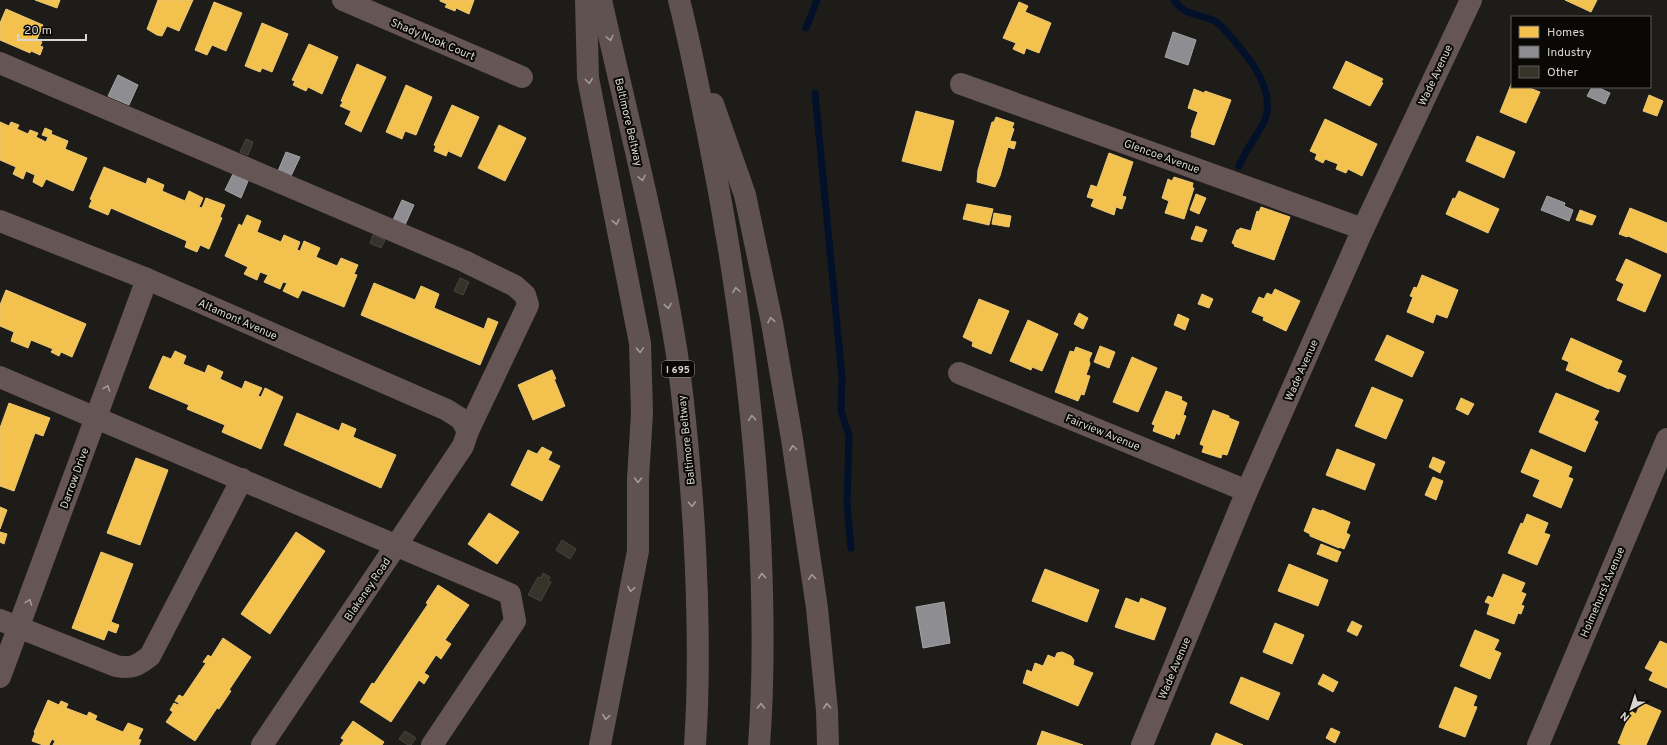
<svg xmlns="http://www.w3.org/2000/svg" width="1667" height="745" viewBox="0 0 1667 745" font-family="Overpass,sans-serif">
  <rect width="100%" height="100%" fill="#1e1c19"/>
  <g fill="#f2c14e" stroke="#eac775">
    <polygon points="35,0 60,0 57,8"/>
    <polygon points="158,0 193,0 179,31 167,26 162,36 157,35 147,29"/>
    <polygon points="440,0 474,0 469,14 456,8 455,11 445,7 447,4 440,1"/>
    <polygon points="1565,0 1597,0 1591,12"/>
    <polygon points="214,2 242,13 226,51 212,45 207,55 195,50"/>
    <polygon points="1019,2 1028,6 1025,12 1051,23 1039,53 1026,48 1024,54 1013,49 1016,43 1003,38"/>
    <polygon points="6,9 43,25 37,39 42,42 40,46 43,47 40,55 31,51 30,53 0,40 0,23"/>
    <polygon points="262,23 288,34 272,72 262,68 260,72 245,66"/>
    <polygon points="309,44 338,57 322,94 308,87 306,91 293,85 295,81 292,80"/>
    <polygon points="1346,61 1383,79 1381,82 1383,83 1370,106 1333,88"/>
    <polygon points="357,64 386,77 361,132 345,124 351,111 340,106 343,102 341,101"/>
    <polygon points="1512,82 1512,87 1527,87 1540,92 1526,123 1500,112"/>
    <polygon points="406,85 432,97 416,135 405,131 402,139 386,132"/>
    <polygon points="1194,89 1204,93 1205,91 1231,100 1214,145 1191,137 1192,132 1191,132 1198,112 1188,108"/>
    <polygon points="1649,95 1663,101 1657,116 1643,111"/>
    <polygon points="452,105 479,117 461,157 448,151 446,156 434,151 436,146 434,145"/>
    <polygon points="916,111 954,121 941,171 902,161"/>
    <polygon points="996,117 1014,123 1012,128 1014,129 1010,141 1016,142 1014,149 1008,147 1000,176 995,187 977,182 978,170 992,122 994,122"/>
    <polygon points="1325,119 1377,144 1362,176 1348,169 1346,173 1336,169 1338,164 1325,159 1323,163 1315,159 1317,154 1310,151"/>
    <polygon points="0,122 9,126 11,122 19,125 17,129 28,134 30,130 38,133 36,137 46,142 48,137 42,135 45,128 52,131 51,134 68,141 65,149 87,158 73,191 46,179 42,187 33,182 35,175 26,171 23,179 13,174 16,167 0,160"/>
    <polygon points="499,125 526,138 505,181 478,168"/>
    <polygon points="1477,136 1515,152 1504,178 1466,161"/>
    <polygon points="1109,153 1133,162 1122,196 1126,197 1122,209 1116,207 1114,215 1091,206 1094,199 1087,197 1091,185 1097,187"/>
    <polygon points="104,167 146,184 148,178 164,185 162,191 185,201 189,191 203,198 199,207 202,208 206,198 225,205 220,217 222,218 209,249 200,245 197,252 185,247 187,241 111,208 108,215 89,207 92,200 90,199"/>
    <polygon points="1174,177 1193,183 1192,188 1194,188 1184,219 1165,213 1169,201 1162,198 1168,179 1172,181"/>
    <polygon points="1459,191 1499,209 1488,233 1446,214 1453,198 1455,199"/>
    <polygon points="1196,194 1206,198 1199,214 1190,210"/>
    <polygon points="967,204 993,209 989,225 963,219"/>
    <polygon points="1261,207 1290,217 1274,260 1234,246 1235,245 1232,243 1237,230 1239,230 1240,228 1251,231 1257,211 1259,212"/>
    <polygon points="1630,208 1667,223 1667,253 1628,236 1627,237 1619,234"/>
    <polygon points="1580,210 1596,216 1592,225 1576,220"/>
    <polygon points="994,213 1011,216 1009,227 992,224"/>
    <polygon points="247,215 261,221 257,232 281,242 284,235 300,242 297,250 300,251 304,241 320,248 316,257 337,266 341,258 358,265 354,274 357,275 344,307 302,290 298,298 283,291 287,283 283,282 280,289 264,282 268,275 260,272 257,280 244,274 248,267 225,256 239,224 242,226"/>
    <polygon points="1196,226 1207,230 1202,242 1191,239"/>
    <polygon points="1626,259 1661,275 1645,312 1617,300 1624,284 1616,280"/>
    <polygon points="1422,275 1458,290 1447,318 1436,314 1433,323 1407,312 1413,297 1410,296 1414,287 1417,288"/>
    <polygon points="374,283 415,300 421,286 439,294 434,308 484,329 488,318 498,322 480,365 361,315"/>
    <polygon points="1275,289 1300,301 1286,331 1263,320 1264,317 1252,312 1259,297 1264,299 1267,293 1272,295"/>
    <polygon points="6,290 86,324 72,357 61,352 59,356 51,352 53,349 31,340 28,348 11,341 14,332 0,326 0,305"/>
    <polygon points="1202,294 1213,299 1209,308 1198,304"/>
    <polygon points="979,299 1009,311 991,354 972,346 973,342 963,337"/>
    <polygon points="1079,313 1088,318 1083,329 1074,324"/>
    <polygon points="1178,314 1189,319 1185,330 1174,325"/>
    <polygon points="1028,320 1058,334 1042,371 1032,367 1031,370 1010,361"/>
    <polygon points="1387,335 1424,352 1412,377 1375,360"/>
    <polygon points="1571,338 1622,361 1617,372 1626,376 1619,392 1609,388 1609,389 1566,370 1569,362 1562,359"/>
    <polygon points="1100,346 1115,352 1109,368 1094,362"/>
    <polygon points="1076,347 1092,353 1089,360 1090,364 1086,375 1090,376 1084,395 1081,394 1078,401 1055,392 1070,351 1074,352"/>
    <polygon points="175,351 186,356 183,364 205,373 208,365 223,372 220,379 242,389 245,381 262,388 258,396 261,397 265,388 283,397 261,449 222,432 225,425 187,409 189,405 149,388 163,356 171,359"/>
    <polygon points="1132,357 1157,368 1138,412 1113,402"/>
    <polygon points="552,370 556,379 554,379 565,406 533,420 518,385"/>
    <polygon points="1372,387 1403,400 1386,439 1355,426"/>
    <polygon points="1166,391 1182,397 1181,400 1187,403 1183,415 1186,416 1179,435 1176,433 1174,439 1153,431 1155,425 1152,424"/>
    <polygon points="1556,393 1599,411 1594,420 1598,422 1585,452 1539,432"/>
    <polygon points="1461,398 1474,404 1468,415 1456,409"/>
    <polygon points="9,403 50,418 43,436 35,433 14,491 0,486 0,428"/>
    <polygon points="1213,410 1229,416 1229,418 1239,422 1227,455 1222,454 1221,458 1202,452 1204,446 1200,444"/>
    <polygon points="297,413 339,431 342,423 356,429 353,437 396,455 381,488 284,445"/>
    <polygon points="542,447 552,452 548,460 560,466 542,501 511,485 528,450 537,454"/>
    <polygon points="1337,449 1375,464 1365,490 1326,475"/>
    <polygon points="1531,449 1572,467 1568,477 1573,479 1561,508 1533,496 1540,480 1521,472"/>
    <polygon points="1433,457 1445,462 1440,473 1429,467"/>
    <polygon points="136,458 168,470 140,545 107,533"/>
    <polygon points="1433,477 1443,481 1436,500 1425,495"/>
    <polygon points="0,507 7,510 0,529"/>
    <polygon points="1313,508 1321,511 1322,510 1350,522 1346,533 1350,535 1344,549 1339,547 1339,548 1310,536 1310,534 1304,531"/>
    <polygon points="489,513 519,532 497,564 468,544"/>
    <polygon points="1527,514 1548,523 1544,533 1550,535 1537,565 1508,553 1521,523 1523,524"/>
    <polygon points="0,532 7,534 4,544 0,542"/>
    <polygon points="296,532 325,551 270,634 241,614"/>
    <polygon points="1321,544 1341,552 1337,562 1317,554"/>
    <polygon points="101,552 133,564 111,622 119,625 116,633 108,630 104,640 72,628"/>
    <polygon points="1289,564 1328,580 1318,606 1278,591"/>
    <polygon points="1045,569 1099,590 1087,622 1032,601"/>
    <polygon points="1503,574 1525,583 1521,592 1526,594 1521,605 1524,606 1521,614 1518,613 1514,624 1487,614 1490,604 1485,602 1488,596 1493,598"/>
    <polygon points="438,585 469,605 445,640 451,644 441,659 436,655 424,673 429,676 424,684 419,680 391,722 360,702 372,683 374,684 428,604 426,603"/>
    <polygon points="1126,598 1139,603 1141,598 1166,608 1154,640 1115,627"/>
    <polygon points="1352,621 1362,626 1357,636 1347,631"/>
    <polygon points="1275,623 1304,635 1292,664 1263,652"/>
    <polygon points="1475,630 1499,640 1494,650 1501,653 1490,679 1460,666"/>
    <polygon points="223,638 251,657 229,690 231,691 219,709 217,708 195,741 166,722 173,712 170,710 174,703 178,705 179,703 175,701 179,695 183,697 206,663 203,662 208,655 211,657"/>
    <polygon points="1660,641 1667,644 1667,688 1649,680 1653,672 1645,668"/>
    <polygon points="1062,652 1071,656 1074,660 1073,665 1093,673 1078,706 1023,683 1027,670 1032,672 1035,663 1043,666 1048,655 1055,658 1057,653"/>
    <polygon points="1323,674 1338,682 1333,692 1318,684"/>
    <polygon points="1241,677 1280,693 1268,720 1230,703"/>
    <polygon points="1455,687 1477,696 1473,706 1477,707 1465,737 1439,727"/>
    <polygon points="48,700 59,705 61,701 68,704 66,708 87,716 89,712 97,716 95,720 123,732 128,723 143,729 138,739 141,740 139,745 53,745 55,741 52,739 49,745 43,745 32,741 35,733 34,732"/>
    <polygon points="1641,702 1661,711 1646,745 1622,745 1618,743 1631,711 1636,714"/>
    <polygon points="353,721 384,742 382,745 340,745 344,740 341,738"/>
    <polygon points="1331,728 1340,732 1335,743 1326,738"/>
    <polygon points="1042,731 1083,745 1037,745"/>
    <polygon points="1216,733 1243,745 1211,745"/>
  </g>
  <g fill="#8d8d92" stroke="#a4a3a5">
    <polygon points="1173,32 1196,40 1188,65 1165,57"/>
    <polygon points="118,75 138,85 129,105 108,96"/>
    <polygon points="1592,87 1597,87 1610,93 1605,104 1587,96"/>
    <polygon points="286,152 300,157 291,176 278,171"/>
    <polygon points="233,174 248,181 241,198 225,190"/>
    <polygon points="1547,196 1565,203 1564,206 1573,210 1569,221 1541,210"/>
    <polygon points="402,200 414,205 405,225 393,220"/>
    <polygon points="944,602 950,643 923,648 916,607"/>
  </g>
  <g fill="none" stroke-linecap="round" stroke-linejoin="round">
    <g stroke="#03102a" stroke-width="7">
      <path d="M 1174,0 C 1184,15 1198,14 1213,20 C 1222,24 1234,41 1241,49 C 1257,68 1276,98 1263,124 C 1255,138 1245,151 1239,166"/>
      <polyline points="806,28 817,0"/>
      <polyline points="815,93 842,377 841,411 849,436 847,503 851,548"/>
    </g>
  </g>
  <g fill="#38332a" stroke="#464441">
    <polygon points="246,139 253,142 248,155 240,152"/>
    <polygon points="373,235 385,240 381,248 370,243"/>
    <polygon points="460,278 469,282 463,295 454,291"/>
    <polygon points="562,540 576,549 570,559 556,550"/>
    <polygon points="543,573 550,577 548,581 551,582 541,601 528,595 538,577 541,578"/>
    <polygon points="405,731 416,738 411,745 408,745 399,739"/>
  </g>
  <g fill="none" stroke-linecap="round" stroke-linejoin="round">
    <g stroke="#655554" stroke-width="22">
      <polyline points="343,0 522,77"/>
      <polyline points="0,63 464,261 515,286 525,295 528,305 468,431 463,446 262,745"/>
      <polyline points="961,84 1363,229"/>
      <polyline points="0,221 147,279 447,410 461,419 468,431"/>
      <polyline points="959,373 1247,491"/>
      <polyline points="0,377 510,594 515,621 432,745"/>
      <path d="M 0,620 L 116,666 C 132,669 137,666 150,656 L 242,479"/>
      <polyline points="0,677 147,279"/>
      <polyline points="1142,745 1247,491 1363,229 1471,0"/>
      <polyline points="1538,745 1667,439"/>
    </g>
    <g stroke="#5f5250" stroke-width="22">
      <polyline points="586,0 588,78 640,343 642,413 638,479 638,551 600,745"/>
      <path d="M 601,0 C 627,116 657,231 676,348 C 685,408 690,469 694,529 C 698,601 700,673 695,745"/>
      <path d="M 679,0 C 690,43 698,86 707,129 C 733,257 751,385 759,515 C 763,591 765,668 759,745"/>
      <polyline points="713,104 745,195 772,323 792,439 817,608 827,711 828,745"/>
    </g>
  </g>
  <defs><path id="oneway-chevron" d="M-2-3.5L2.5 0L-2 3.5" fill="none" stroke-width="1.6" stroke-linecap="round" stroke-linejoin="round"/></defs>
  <g stroke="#a29b97">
    <use href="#oneway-chevron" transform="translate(610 38) rotate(77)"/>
    <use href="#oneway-chevron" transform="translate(589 81) rotate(82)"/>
    <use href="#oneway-chevron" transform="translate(642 178) rotate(77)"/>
    <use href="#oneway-chevron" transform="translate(616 222) rotate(79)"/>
    <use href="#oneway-chevron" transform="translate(736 290) rotate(-99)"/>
    <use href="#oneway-chevron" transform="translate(668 306) rotate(79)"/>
    <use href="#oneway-chevron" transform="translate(771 320) rotate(-101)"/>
    <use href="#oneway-chevron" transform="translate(640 350) rotate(88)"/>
    <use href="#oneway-chevron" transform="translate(752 418) rotate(-96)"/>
    <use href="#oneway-chevron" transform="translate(793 448) rotate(-98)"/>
    <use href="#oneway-chevron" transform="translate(638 480) rotate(91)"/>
    <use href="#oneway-chevron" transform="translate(692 504) rotate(87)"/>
    <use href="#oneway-chevron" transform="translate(762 576) rotate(-93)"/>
    <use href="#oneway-chevron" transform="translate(812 577) rotate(-98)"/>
    <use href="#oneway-chevron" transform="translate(631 589) rotate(101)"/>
    <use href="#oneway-chevron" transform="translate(761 706) rotate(-89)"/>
    <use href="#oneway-chevron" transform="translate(827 706) rotate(-95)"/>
    <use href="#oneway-chevron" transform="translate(606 717) rotate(101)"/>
  </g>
  <g stroke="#a59c99">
    <use href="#oneway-chevron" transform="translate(107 388) rotate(-70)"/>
    <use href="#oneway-chevron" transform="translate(29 602) rotate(-70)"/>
  </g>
  <g text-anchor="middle" stroke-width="4" stroke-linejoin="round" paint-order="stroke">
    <rect fill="#090805" stroke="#9b9894" stroke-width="1" x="662" y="361" width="32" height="16" rx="3"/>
    <g font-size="10" font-weight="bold" fill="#d9d6d1">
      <text x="678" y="373">I 695</text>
    </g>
    <g font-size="11" fill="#d9d6d1" stroke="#090805">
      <text transform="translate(433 39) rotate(23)" y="4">Shady Nook Court</text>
      <text transform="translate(1435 75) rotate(-65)" y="4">Wade Avenue</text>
      <text transform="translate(629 122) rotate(77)" y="4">Baltimore Beltway</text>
      <text transform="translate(1162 156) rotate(20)" y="4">Glencoe Avenue</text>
      <text transform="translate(238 319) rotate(24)" y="4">Altamont Avenue</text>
      <text transform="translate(1301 370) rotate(-66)" y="4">Wade Avenue</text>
      <text transform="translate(1103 432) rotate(22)" y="4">Fairview Avenue</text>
      <text transform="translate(686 440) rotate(-96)" y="4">Baltimore Beltway</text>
      <text transform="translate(74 478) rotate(-70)" y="4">Darrow Drive</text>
      <text transform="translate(367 589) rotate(-56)" y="4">Blakeney Road</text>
      <text transform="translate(1602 592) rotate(-67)" y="4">Holmehurst Avenue</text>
      <text transform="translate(1174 668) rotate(-67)" y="4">Wade Avenue</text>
    </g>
  </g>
  <rect x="1511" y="16" width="140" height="72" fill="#090805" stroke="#5c5a57"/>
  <rect x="1519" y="26" width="20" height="12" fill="#f2c14e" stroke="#5c5a57"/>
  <text x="1547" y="36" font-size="12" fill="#d9d6d1">Homes</text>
  <rect x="1519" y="46" width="20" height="12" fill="#8d8d92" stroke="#5c5a57"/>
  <text x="1547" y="56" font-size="12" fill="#d9d6d1">Industry</text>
  <rect x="1519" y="66" width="20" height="12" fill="#38332a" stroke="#5c5a57"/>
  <text x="1547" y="76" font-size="12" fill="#d9d6d1">Other</text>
  <g transform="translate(1631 709) rotate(219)" stroke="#090805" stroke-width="3" paint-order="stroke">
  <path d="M0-3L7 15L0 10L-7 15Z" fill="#d9d6d1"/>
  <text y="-6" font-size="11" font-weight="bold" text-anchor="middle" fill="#d9d6d1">N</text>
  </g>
  <path d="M18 34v6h68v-6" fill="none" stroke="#d9d6d1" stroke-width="2"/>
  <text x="24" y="34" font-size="12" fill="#d9d6d1" stroke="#090805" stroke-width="3" paint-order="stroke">20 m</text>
</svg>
